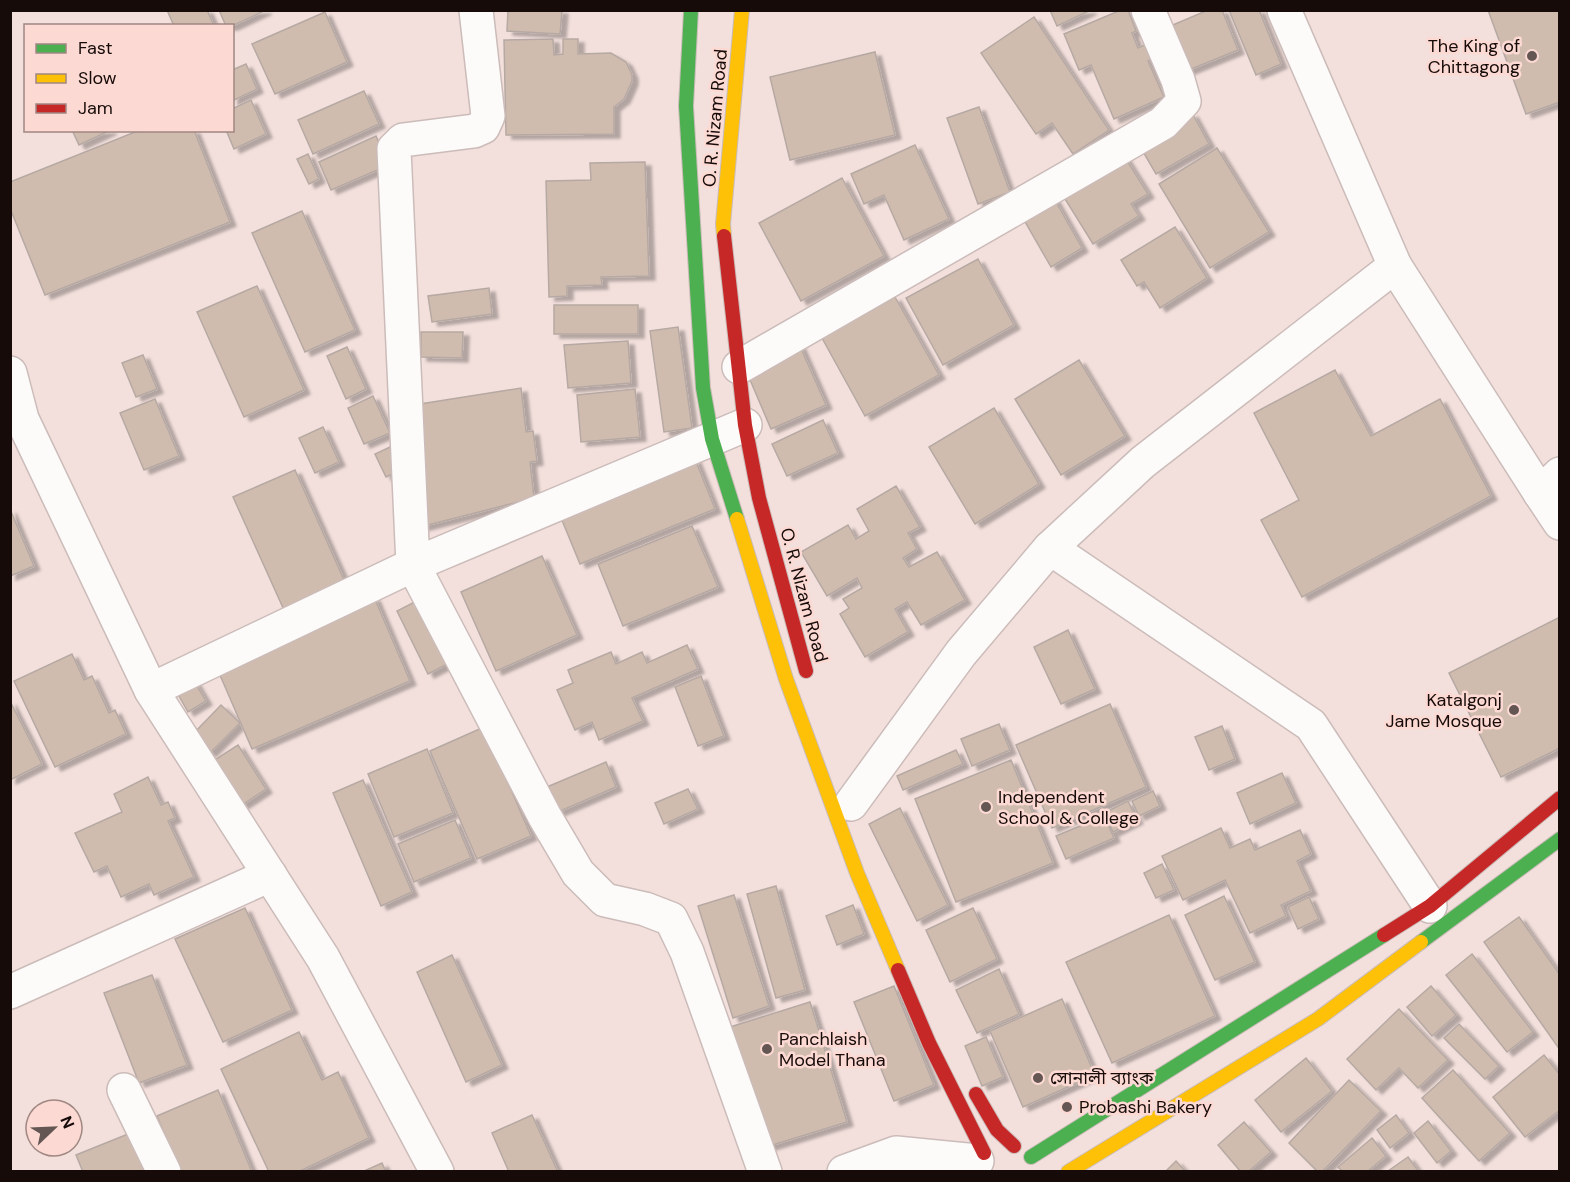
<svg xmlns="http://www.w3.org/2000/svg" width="1570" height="1182" viewBox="0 0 1570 1182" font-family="'DM Sans','Noto Sans Bengali',sans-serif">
  <defs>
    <filter id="shadow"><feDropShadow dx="6" dy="4" stdDeviation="1.5" flood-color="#0004"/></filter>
  </defs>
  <rect width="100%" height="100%" fill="#f3e0dc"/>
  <g fill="#d0bcaf" stroke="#b6a9a3" stroke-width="1.5" filter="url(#shadow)">
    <polygon points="167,10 207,10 214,26 174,26"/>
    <polygon points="219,10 266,10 232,26 226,26"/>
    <polygon points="508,10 562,10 560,34 507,31"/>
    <polygon points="1050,10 1091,10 1057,26"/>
    <polygon points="1121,10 1128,10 1136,31 1132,33 1138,48 1147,44 1154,59 1148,61 1164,97 1114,119 1091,65 1079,70 1064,34"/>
    <polygon points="1208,10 1222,10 1238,50 1184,72 1166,28"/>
    <polygon points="1229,10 1259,10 1281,64 1256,75"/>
    <polygon points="1488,10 1560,10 1560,102 1526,114"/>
    <polygon points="325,12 347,62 275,94 252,44"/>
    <polygon points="1034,17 1109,130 1073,154 1052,123 1036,134 981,53"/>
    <polygon points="553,39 554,55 563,54 563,39 578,39 578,54 611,53 626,62 632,75 632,81 624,99 614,107 614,134 506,135 504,40"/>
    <polygon points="875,52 895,135 790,160 770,77"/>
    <polygon points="246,64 257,89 232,101 232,70"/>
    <polygon points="364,91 379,124 313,154 298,120"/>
    <polygon points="251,100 266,134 234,149 226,130 232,130 232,109"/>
    <polygon points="979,107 1010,192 978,204 947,118"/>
    <polygon points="1192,113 1209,144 1156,174 1138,143"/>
    <polygon points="72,130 111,130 79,145"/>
    <polygon points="140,130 194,130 230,222 45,295 10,208 10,182"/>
    <polygon points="376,136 389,165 331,190 319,162"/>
    <polygon points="915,145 949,219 904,240 884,195 864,204 851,174"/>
    <polygon points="1119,148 1148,194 1131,204 1139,216 1093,244 1057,186"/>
    <polygon points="1217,148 1269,232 1210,268 1159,184"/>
    <polygon points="308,154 319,179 309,184 297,159"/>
    <polygon points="645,162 649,276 601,277 602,285 567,286 567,296 549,297 546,181 591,180 590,163"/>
    <polygon points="842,178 884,256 801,301 759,223"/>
    <polygon points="1052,195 1082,248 1051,267 1020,213"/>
    <polygon points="302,211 355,330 305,352 252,233"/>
    <polygon points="1175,227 1207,278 1160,308 1144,282 1137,286 1121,260"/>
    <polygon points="978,259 1014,325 943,365 906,298"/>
    <polygon points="257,286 304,390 244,417 197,312"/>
    <polygon points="489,288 492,314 432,322 428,296"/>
    <polygon points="895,297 939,375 865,416 822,338"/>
    <rect x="554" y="305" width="84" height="29"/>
    <polygon points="678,327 692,428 664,432 650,331"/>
    <polygon points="421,332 463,332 462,358 421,357"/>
    <polygon points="628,341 631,383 568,388 564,345"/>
    <polygon points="799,344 826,405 771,429 745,368"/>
    <polygon points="347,347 366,389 346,399 327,356"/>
    <polygon points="143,355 157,389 136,397 122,363"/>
    <polygon points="1079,360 1125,436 1061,475 1015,399"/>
    <polygon points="1335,370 1371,436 1440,399 1491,496 1302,597 1261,520 1299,500 1254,413"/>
    <polygon points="521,388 526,432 533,431 537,461 530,462 534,498 416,528 414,405"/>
    <polygon points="635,389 640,437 581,442 577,395"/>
    <polygon points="373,396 390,433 364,444 348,408"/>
    <polygon points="155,399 179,456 144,470 120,413"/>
    <polygon points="994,408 1039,484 975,524 929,447"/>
    <polygon points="823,420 838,453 787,476 772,444"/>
    <polygon points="323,427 339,462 315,473 299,438"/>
    <polygon points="390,447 401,470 386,477 375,454"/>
    <polygon points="695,459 715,509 580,564 559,513"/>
    <polygon points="295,470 345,582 284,610 233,497"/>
    <polygon points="896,486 920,527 908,533 917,549 903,558 909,567 937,552 965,600 921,625 907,602 895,609 908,632 865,657 840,614 849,608 843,599 862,588 857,578 827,596 801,552 848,525 856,539 869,531 857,509"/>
    <polygon points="10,509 34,566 10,576"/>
    <polygon points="692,526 718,587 623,626 598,564"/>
    <polygon points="542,556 577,635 496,671 461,592"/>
    <polygon points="426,596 457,659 428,674 397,611"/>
    <polygon points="374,597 410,681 252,749 216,666"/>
    <polygon points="1560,617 1560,748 1501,777 1449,673"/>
    <polygon points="1068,630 1095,689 1061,704 1034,647"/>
    <polygon points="687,645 698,669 632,698 643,721 599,740 592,722 575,730 557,690 573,683 568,670 611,652 616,664 642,652 647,663"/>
    <polygon points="72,654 84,680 92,676 109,713 115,710 126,734 55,767 14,681"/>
    <polygon points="701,676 724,736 698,746 675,687"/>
    <polygon points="193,679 206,701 188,712 175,689"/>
    <polygon points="10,701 42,764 10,780"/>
    <polygon points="1110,704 1146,787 1052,828 1016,745"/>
    <polygon points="221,705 240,723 210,753 192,735"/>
    <polygon points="999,724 1010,750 972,766 961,739"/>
    <polygon points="1222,726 1235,759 1209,770 1195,737"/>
    <polygon points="484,727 531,836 477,859 430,751"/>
    <polygon points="238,745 266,789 242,805 213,761"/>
    <polygon points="427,749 453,813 394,837 368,774"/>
    <polygon points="956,750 963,764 903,790 897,776"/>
    <polygon points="1011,760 1053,863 956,902 915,799"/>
    <polygon points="606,762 616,787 558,812 547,787"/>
    <polygon points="1282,773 1296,803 1250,824 1237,793"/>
    <polygon points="148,777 161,805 168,802 175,818 168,821 194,877 154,895 149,884 121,897 107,866 94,872 75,833 122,812 114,794"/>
    <polygon points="363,780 412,892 381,906 333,793"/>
    <polygon points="688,789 698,809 664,824 655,803"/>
    <polygon points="1153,791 1160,806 1139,816 1132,801"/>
    <polygon points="1128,801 1137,820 1113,832 1104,813"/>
    <polygon points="900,808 948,905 917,921 869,824"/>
    <polygon points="1104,816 1114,838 1066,859 1056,836"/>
    <polygon points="455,820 471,858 414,882 398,844"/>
    <polygon points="1221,828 1230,848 1250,839 1255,850 1300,830 1311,854 1297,861 1311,891 1281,905 1286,916 1250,933 1225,880 1183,900 1162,856"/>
    <polygon points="1162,864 1174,890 1156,898 1144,873"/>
    <polygon points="776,886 805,990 776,998 747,894"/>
    <polygon points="734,895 769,1006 733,1018 698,906"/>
    <polygon points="1224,896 1255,962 1215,980 1185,915"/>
    <polygon points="1309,897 1319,919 1298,929 1288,907"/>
    <polygon points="853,905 864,934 837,945 826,916"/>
    <polygon points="245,908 292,1010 223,1042 175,939"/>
    <polygon points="973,908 997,959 950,982 926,930"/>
    <polygon points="1169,915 1215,1016 1112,1063 1066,962"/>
    <polygon points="1519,917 1560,975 1560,1050 1484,942"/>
    <polygon points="1472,954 1533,1032 1507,1052 1446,975"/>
    <polygon points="452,955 502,1065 466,1082 417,972"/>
    <polygon points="999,969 1019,1014 977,1033 956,990"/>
    <polygon points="152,975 187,1065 139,1083 104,993"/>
    <polygon points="894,986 934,1085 894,1101 854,1002"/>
    <polygon points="1431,986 1456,1015 1432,1036 1407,1007"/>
    <polygon points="1062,999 1095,1075 1023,1107 990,1031"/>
    <polygon points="810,1002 847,1122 766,1147 730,1027"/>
    <polygon points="1399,1009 1448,1060 1418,1088 1399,1068 1376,1090 1347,1059"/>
    <polygon points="1459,1024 1499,1066 1485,1079 1444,1038"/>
    <polygon points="299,1032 322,1080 338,1072 369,1138 298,1172 269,1172 221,1069"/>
    <polygon points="986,1037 1003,1077 982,1086 965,1046"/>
    <polygon points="1544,1055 1560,1075 1560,1110 1525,1137 1493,1097"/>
    <polygon points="1306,1058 1332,1091 1281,1132 1255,1100"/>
    <polygon points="1453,1070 1510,1133 1479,1161 1422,1098"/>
    <polygon points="1349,1080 1381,1111 1322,1172 1318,1172 1289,1143"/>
    <polygon points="218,1090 252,1172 180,1172 157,1116"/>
    <polygon points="532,1115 558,1172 509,1172 492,1133"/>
    <polygon points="1396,1115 1409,1133 1390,1148 1377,1130"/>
    <polygon points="1428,1121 1451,1151 1437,1163 1414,1133"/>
    <polygon points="1244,1122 1271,1152 1248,1172 1241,1172 1218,1145"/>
    <polygon points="133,1132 150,1172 83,1172 76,1155"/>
    <polygon points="1372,1138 1386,1156 1367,1172 1343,1172 1338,1167"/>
    <polygon points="1408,1157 1419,1172 1388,1171"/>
    <polygon points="1176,1161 1186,1172 1165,1172"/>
    <polygon points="382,1163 386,1172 362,1172"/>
  </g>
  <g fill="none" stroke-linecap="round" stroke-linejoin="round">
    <defs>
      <g id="street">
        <polyline points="476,10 488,116 483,127 474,131 403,140 394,149 413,565 545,817 578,873 605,900 645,909 671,919 687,952 765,1172"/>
        <polyline points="1284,10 1395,266 1540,493 1560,474"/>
        <polyline points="739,367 1163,123 1184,101 1178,80 1148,10"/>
        <polyline points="10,373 22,419 151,690 323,958 437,1172"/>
        <polyline points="1540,493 1560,523"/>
        <polyline points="1050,548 1311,725 1430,906"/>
        <polyline points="151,690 413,565 745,425"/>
        <polyline points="851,804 961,653 1050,548 1143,462 1395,266"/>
        <polyline points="10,992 270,875"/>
        <polyline points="124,1090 164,1172"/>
        <polyline points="844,1172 896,1153 977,1161"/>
      </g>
      <g id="fast">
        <polyline points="691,10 686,106 703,388 712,439 737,519"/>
        <polyline points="1421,942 1560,839"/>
        <polyline points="1031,1157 1384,935"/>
      </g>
      <g id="slow">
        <polyline points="724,236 723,224 742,10"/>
        <polyline points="737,519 786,679 857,873 898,970"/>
        <polyline points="1068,1172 1318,1019 1421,942"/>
      </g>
      <g id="jam">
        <polyline points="724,236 745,425 759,498 806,671"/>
        <polyline points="1384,935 1430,906 1560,798"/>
        <polyline points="898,970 929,1043 984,1153"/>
        <polyline points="976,1094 997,1130 1014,1146"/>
      </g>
    </defs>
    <use href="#street" stroke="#cbbcb9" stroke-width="36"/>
    <use href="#fast" stroke="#cbbcb9" stroke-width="16"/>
    <use href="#slow" stroke="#cbbcb9" stroke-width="16"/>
    <use href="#jam" stroke="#cbbcb9" stroke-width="16"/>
    <use href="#street" stroke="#fdfafa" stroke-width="33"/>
    <use href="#fast" stroke="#4caf50" stroke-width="14"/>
    <use href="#slow" stroke="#ffc107" stroke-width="14"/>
    <use href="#jam" stroke="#c62828" stroke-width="14"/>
  </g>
  <g fill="#635653" stroke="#fcdad3" stroke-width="2">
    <circle cx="1532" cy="56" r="6"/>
    <circle cx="1514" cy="710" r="6"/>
    <circle cx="986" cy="807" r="6"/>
    <circle cx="767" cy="1049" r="6"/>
    <circle cx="1038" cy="1078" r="6"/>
    <circle cx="1067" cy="1107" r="6"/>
  </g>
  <g text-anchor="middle" stroke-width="5" stroke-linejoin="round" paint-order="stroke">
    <g font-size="18" fill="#160b09" stroke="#fcdad3" text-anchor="start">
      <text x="1520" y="52" text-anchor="end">The King of<tspan x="1520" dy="21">Chittagong</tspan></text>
      <text x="1502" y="706" text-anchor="end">Katalgonj<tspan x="1502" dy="21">Jame Mosque</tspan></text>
      <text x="998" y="803">Independent<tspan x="998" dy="21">School &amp; College</tspan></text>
      <text x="779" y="1045">Panchlaish<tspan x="779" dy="21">Model Thana</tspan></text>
      <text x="1050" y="1084">সোনালী ব্যাংক</text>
      <text x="1079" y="1113">Probashi Bakery</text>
    </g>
    <g font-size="18" fill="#160b09" stroke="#fcdad3">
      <text transform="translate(715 118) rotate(-85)" y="6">O. R. Nizam Road</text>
      <text transform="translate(804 595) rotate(75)" y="6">O. R. Nizam Road</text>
    </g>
  </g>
  <rect width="1570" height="1182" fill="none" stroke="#160b09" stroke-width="24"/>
  <rect x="24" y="24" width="210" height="108" fill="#fcdad3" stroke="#a08782" stroke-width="1.5"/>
  <rect x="36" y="44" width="30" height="9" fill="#4caf50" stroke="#a08782" stroke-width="1.5"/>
  <text x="78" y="54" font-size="18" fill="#160b09">Fast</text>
  <rect x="36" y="74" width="30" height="9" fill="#ffc107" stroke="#a08782" stroke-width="1.5"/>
  <text x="78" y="84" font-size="18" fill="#160b09">Slow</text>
  <rect x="36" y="104" width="30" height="9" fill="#c62828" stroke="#a08782" stroke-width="1.5"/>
  <text x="78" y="114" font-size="18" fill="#160b09">Jam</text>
  <g transform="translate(54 1128) rotate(67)"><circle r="28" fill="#fcdad3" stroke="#a08782" stroke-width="1.5"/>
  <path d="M0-4.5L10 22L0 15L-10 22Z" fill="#635653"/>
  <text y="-9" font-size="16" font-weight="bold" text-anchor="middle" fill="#160b09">N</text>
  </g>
</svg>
